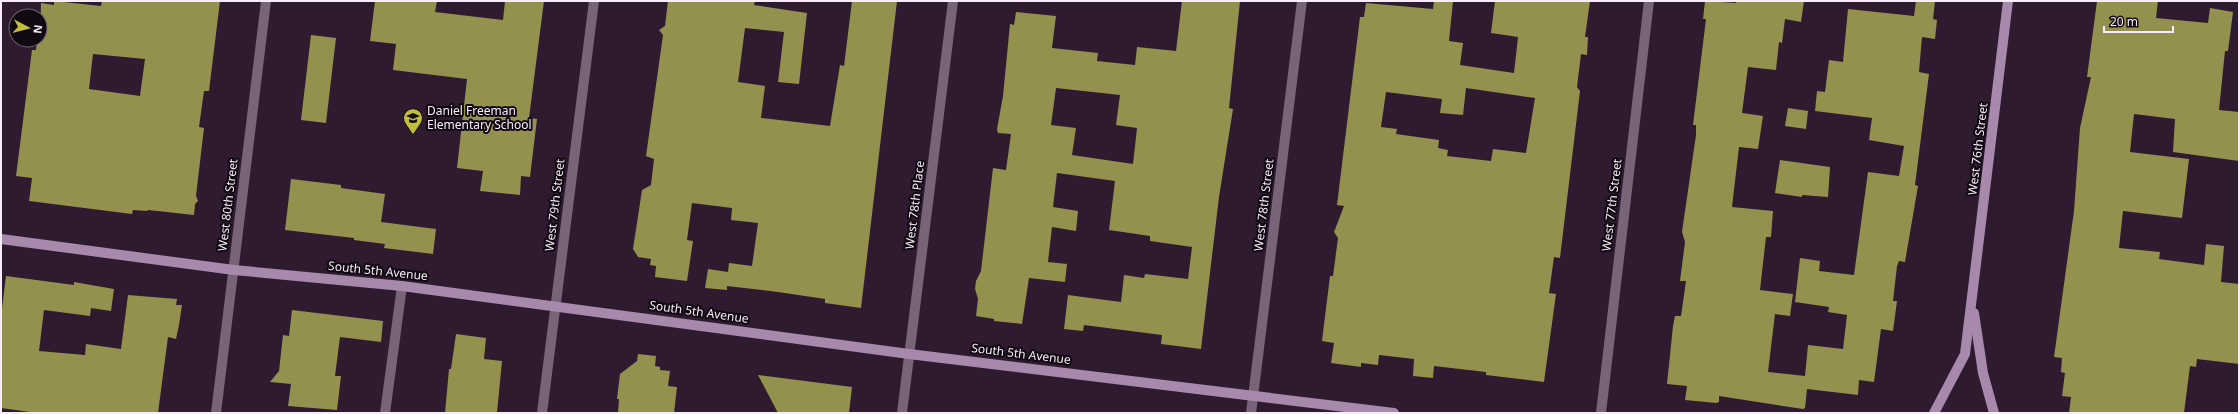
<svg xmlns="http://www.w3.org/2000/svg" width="2240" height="414" viewBox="0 0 2240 414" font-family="'Noto Sans',sans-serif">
  <rect width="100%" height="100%" fill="#2e1b30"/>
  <g fill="#94914e" fill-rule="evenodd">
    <path d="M 54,1 L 101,6 L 102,1 L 220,1 L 209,91 L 204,91 L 199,127 L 204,128 L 196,196 L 198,201 L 195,204 L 194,215 L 148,210 L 147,211 L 133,210 L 132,214 L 29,201 L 32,178 L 16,176 L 32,50 L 36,50 L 37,40 L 40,40 L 41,3 L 54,5 ZM 93,54 L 145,59 L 140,96 L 89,89 Z"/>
    <polygon points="375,1 437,1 435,12 503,20 505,1 544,1 529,118 537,119 530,177 521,176 520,195 480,191 483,171 457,168 467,79 393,70 396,44 370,41"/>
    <polygon points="668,1 755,1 754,5 807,13 799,84 778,82 784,32 745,28 738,82 765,86 761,118 830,126 840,65 844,66 852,1 897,1 861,308 825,303 825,299 778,292 727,286 727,290 705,288 708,269 728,272 729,263 752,266 758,223 731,220 732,208 692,203 687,240 693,241 687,281 655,277 656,266 650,265 651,259 638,257 633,249 642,190 651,185 654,159 646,156 663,35 659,30 665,26"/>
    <path d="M 1182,1 L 1240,1 L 1229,108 L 1233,109 L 1219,197 L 1201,349 L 1161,344 L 1162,335 L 1084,325 L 1083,331 L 1064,329 L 1068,295 L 1121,302 L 1124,275 L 1144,278 L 1145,274 L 1188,279 L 1192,247 L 1150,241 L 1150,236 L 1109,230 L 1115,181 L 1057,173 L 1053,207 L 1078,211 L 1076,231 L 1052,227 L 1048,262 L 1067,264 L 1065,282 L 1029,278 L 1022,324 L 994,321 L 994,319 L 976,316 L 978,299 L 975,289 L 976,281 L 981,271 L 993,168 L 1006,170 L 1011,134 L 998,133 L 997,129 L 1003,96 L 1010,24 L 1014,25 L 1016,12 L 1056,16 L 1052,48 L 1098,53 L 1097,61 L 1135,65 L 1137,47 L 1176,51 ZM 1056,88 L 1120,95 L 1116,125 L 1137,128 L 1133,164 L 1072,155 L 1076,128 L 1051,125 Z"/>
    <path d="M 1434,1 L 1453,1 L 1449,41 L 1463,43 L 1460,65 L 1514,73 L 1518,37 L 1491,33 L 1495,1 L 1590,1 L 1585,37 L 1588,37 L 1587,55 L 1581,54 L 1577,87 L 1580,91 L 1560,258 L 1554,257 L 1549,293 L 1556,294 L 1544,382 L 1486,375 L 1486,372 L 1434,366 L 1433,378 L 1413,376 L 1414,359 L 1379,355 L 1378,365 L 1361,363 L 1361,367 L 1331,363 L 1334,343 L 1322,341 L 1330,276 L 1333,276 L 1338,238 L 1334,232 L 1344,206 L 1337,205 L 1360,17 L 1364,17 L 1366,3 L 1433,9 ZM 1466,88 L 1535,98 L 1526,153 L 1493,149 L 1491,161 L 1447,156 L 1448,150 L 1438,148 L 1439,140 L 1396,134 L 1397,129 L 1381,127 L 1386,92 L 1442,99 L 1440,113 L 1463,115 Z"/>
    <polygon points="1705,1 1736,3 1736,1 1804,1 1801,22 1785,19 1782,43 1779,42 1776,70 1748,67 1742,113 1763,116 1758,149 1739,147 1732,207 1773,211 1771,237 1766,237 1760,290 1793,294 1790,316 1775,314 1768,372 1805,376 1808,345 1843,349 1847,315 1828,312 1829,307 1795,302 1800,258 1820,261 1819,271 1854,275 1868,172 1899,176 1904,146 1869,140 1872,118 1815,111 1817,91 1825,92 1829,60 1843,62 1848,9 1914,16 1916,1 1935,1 1933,19 1937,20 1935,39 1922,37 1919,72 1929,74 1915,185 1918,186 1905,262 1899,261 1897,266 1893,301 1897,301 1893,331 1881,329 1874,382 1859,380 1858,395 1807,389 1805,408 1803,409 1719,396 1719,402 1716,403 1685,400 1687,386 1667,384 1673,326 1675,316 1681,316 1686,281 1680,281 1685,242 1682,232 1696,135 1696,125 1693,125 1706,19 1703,19"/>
    <polygon points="2097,1 2158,1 2156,18 2208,23 2210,8 2233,12 2228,51 2225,51 2219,110 2239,112 2239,161 2173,152 2175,119 2134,114 2130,152 2189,159 2182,218 2123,211 2119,248 2160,252 2159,259 2204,265 2206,244 2224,246 2221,282 2239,284 2239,364 2197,359 2196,367 2190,366 2184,413 2069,413 2071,397 2062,396 2065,373 2061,372 2062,358 2054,357 2074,211 2080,128 2091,77 2087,77"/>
    <polygon points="311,35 336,38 326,123 301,120"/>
    <polygon points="1788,108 1808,111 1806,129 1785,126"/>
    <polygon points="1780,160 1830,167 1828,197 1802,195 1802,197 1775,193"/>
    <polygon points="291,179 341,185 341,188 385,194 381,222 436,229 433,254 384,248 385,244 354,240 354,238 285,230"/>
    <polygon points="6,276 74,285 74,282 114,289 111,311 91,308 90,316 44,310 39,351 85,355 86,344 121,349 128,295 177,299 176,305 182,305 179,325 176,339 168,337 158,413 37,413 1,408 1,316"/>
    <polygon points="292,310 383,321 381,342 340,337 335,376 341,376 337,410 288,406 291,384 270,382 279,371 283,335 289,336"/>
    <polygon points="456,334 486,338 484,359 502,361 497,413 445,413 449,369 451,369"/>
    <polygon points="638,354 656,356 655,366 660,367 660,370 670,371 668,386 677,387 674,413 618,413 619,399 617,399 620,374 637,361"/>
    <polygon points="758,375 852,387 849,413 778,413"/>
  </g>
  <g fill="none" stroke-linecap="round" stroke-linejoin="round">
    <polyline stroke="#776479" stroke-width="10" points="385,413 402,286"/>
    <g stroke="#776479" stroke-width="10">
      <polyline points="216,413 266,1"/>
      <polyline points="542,413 594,1"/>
      <polyline points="902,413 953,1"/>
      <polyline points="1251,413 1302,1"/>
      <polyline points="1601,413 1649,1"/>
    </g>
    <g stroke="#a789ab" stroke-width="10">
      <polyline points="1,239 234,270 402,286 909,354 1394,413"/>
      <polyline points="1974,313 1983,373 1994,413"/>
      <polyline points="1934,413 1965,354 2008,1"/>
    </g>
  </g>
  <defs>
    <symbol id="school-pin" viewBox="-11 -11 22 30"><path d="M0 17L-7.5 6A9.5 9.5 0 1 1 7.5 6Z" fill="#c3bd3e" stroke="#110912"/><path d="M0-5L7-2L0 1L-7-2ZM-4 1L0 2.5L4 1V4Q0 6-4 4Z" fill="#111"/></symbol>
  </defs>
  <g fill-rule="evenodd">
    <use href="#school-pin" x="402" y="107" width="22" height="30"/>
  </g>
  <g text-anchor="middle" stroke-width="4" stroke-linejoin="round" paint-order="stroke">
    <g font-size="12" fill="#f9ecfa" stroke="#110912" text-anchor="start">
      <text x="427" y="115">Daniel Freeman<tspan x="427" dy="14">Elementary School</tspan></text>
    </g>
    <g font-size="12" fill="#f9ecfa" stroke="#110912">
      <text transform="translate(1978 149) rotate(-83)" y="4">West 76th Street</text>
      <text transform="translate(228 205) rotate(-83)" y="4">West 80th Street</text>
      <text transform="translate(555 205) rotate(-83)" y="4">West 79th Street</text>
      <text transform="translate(915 205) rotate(-83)" y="4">West 78th Place</text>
      <text transform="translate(1264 205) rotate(-83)" y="4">West 78th Street</text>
      <text transform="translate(1612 205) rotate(-83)" y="4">West 77th Street</text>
      <text transform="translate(378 271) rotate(6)" y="4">South 5th Avenue</text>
      <text transform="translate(699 312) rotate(8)" y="4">South 5th Avenue</text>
      <text transform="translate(1021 354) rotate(7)" y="4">South 5th Avenue</text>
    </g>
  </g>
  <rect width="2240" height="414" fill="none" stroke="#f9ecfa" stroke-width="4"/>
  <g transform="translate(28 28) rotate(97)"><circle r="19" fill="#110912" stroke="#6e646f"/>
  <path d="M0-3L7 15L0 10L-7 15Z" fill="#c3bd3e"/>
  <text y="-6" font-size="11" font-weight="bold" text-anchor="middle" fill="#f9ecfa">N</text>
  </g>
  <path d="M2104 26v6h69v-6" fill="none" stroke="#f9ecfa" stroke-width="2"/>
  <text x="2110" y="26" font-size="12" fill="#f9ecfa" stroke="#110912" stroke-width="3" paint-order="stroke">20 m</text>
</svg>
